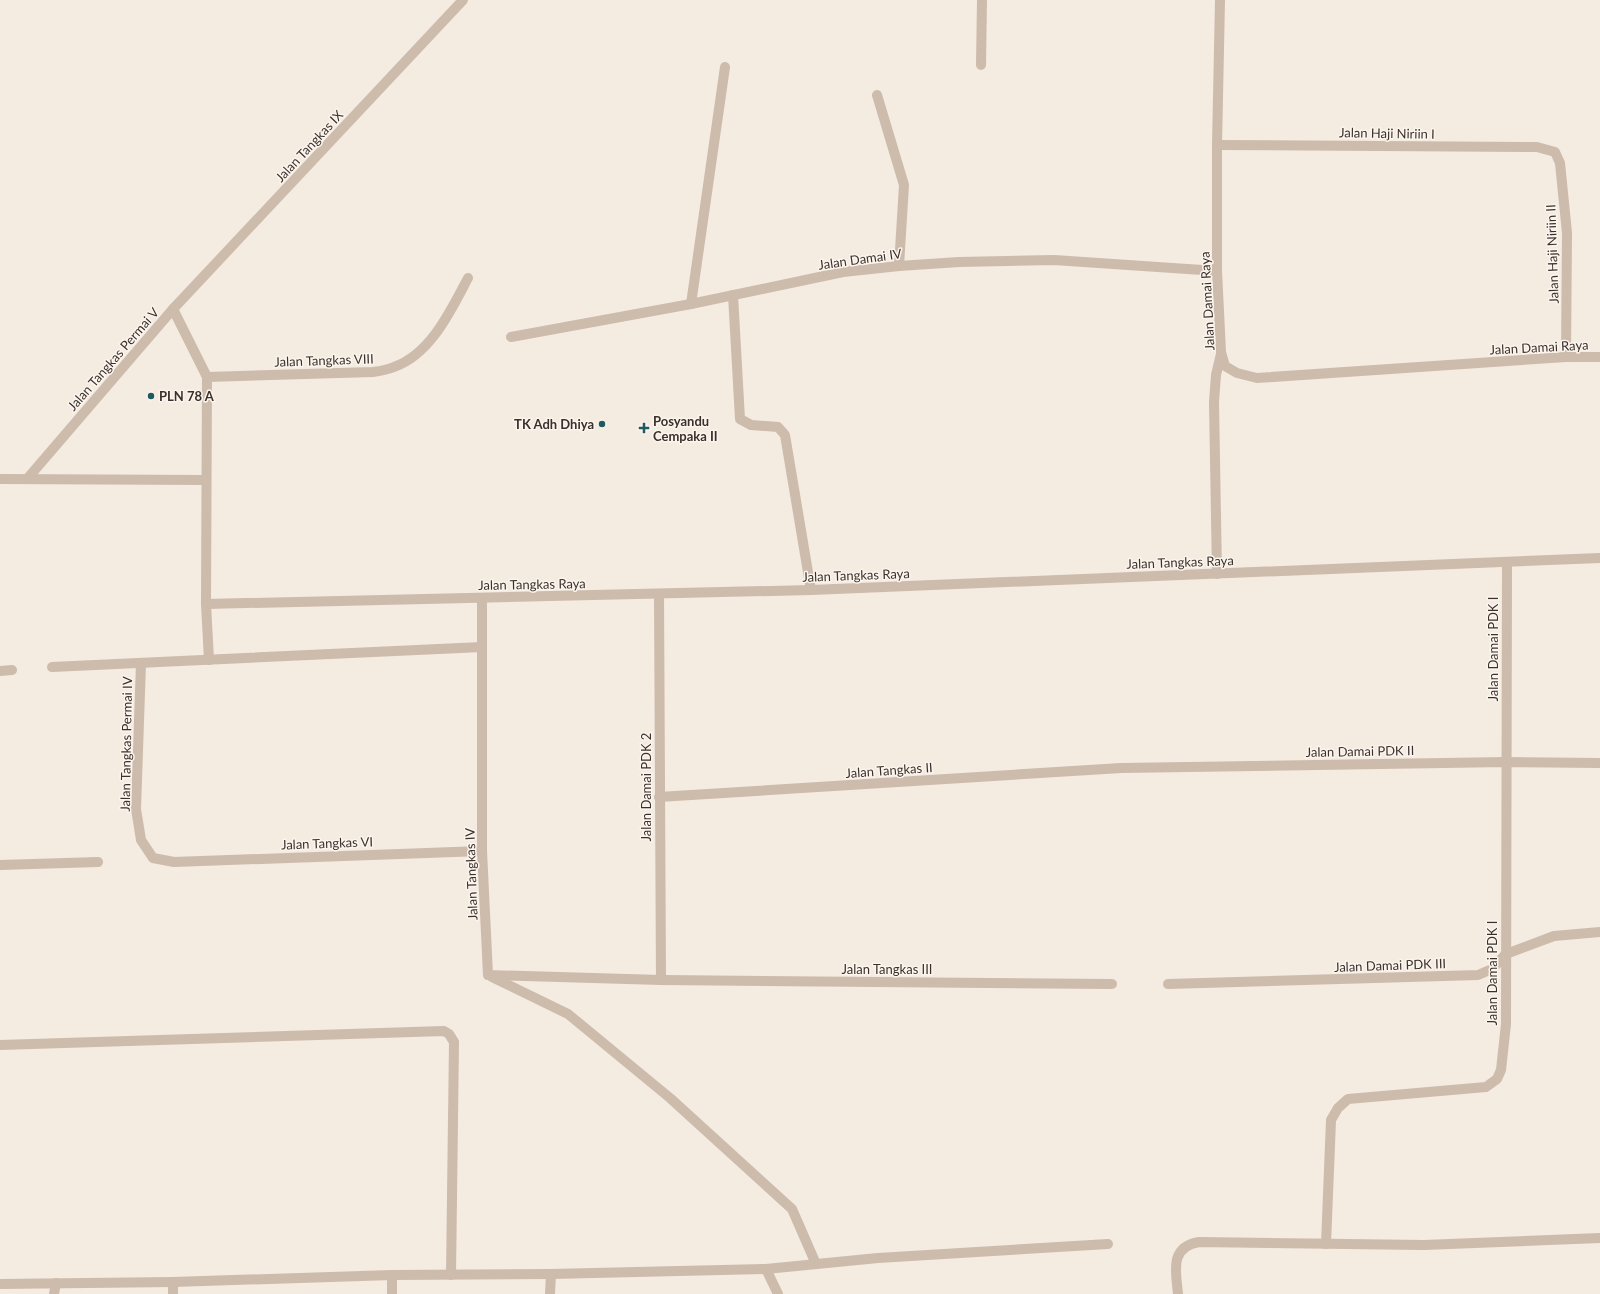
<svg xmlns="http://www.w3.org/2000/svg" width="1600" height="1294" viewBox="0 0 1600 1294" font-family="Lato,sans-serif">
  <rect width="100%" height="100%" fill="#f4ebe1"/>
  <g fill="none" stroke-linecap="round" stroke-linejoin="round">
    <g stroke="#cdbbac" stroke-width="10">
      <polyline points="1220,0 1217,145 1217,271 1221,352 1225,366 1237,373 1257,378 1566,357 1600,357"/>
      <polyline points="981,65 982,0"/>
      <polyline points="877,95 904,185 899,266"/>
      <polyline points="1217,145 1537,147 1555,152 1560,163 1567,233 1566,357"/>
      <polyline points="733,295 740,419 751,425 778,427 785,435 811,590"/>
      <polyline points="691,304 725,67"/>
      <polyline points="173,309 207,377 206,604 209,660"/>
      <polyline points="511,337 691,304 843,272 899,266 959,262 1054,260 1217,271"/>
      <path d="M 207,377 L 373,372 C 380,371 387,370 394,367 C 431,354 451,310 468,278"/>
      <polyline points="0,479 206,480"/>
      <polyline points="27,479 173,309 463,0"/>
      <polyline points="1217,574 1214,402 1216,375 1221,354"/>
      <polyline points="659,594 661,980"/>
      <polyline points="482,598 482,851 488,975 661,980 1112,984"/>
      <polyline points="206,604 811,590 1600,558"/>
      <polyline points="141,663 136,809 141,840 153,858 174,862 482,851"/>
      <polyline points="52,667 482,647"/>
      <polyline points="0,671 12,670"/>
      <polyline points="659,797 1121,768 1506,762 1600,763"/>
      <polyline points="0,865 98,862"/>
      <polyline points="492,977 568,1014 670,1098 792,1209 816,1264"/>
      <polyline points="1168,984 1478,975 1492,969 1506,954 1554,936 1600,932"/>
      <polyline points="0,1045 444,1031 449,1034 454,1042 451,1275"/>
      <polyline points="1326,1244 1331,1120 1338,1108 1348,1099 1486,1087 1497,1079 1501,1070 1506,1024 1507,563"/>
      <polyline points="766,1269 778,1294"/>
      <polyline points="392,1275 392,1294"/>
      <polyline points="173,1282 173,1294"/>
      <polyline points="0,1284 173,1282 392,1275 551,1274 766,1269 878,1258 1108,1244"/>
      <polyline points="54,1294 56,1283"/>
      <polyline points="550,1294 551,1274"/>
      <path d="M 1178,1294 C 1176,1272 1169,1247 1199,1242 L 1424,1245 L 1600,1238"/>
    </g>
  </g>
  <g fill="#1f5a5e" stroke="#fbf5ee" stroke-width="1.5">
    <circle cx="151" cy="396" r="4"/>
    <circle cx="602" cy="424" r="4"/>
    <path d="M642 422h4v4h4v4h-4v4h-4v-4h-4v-4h4z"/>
  </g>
  <g text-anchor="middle" stroke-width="3" stroke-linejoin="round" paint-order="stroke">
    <g font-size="13" fill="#3b302b" stroke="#fbf5ee">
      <text transform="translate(1387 133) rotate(1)" y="5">Jalan Haji Niriin I</text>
      <text transform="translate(309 146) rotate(-47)" y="5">Jalan Tangkas IX</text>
      <text transform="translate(1552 254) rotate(-92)" y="5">Jalan Haji Niriin II</text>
      <text transform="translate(860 259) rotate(-8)" y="5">Jalan Damai IV</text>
      <text transform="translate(1207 301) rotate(-93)" y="5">Jalan Damai Raya</text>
      <text transform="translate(1539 347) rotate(-3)" y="5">Jalan Damai Raya</text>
      <text transform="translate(113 359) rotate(-49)" y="5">Jalan Tangkas Permai V</text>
      <text transform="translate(324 360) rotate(-2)" y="5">Jalan Tangkas VIII</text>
      <text transform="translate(1180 562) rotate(-2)" y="5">Jalan Tangkas Raya</text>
      <text transform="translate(856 575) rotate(-2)" y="5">Jalan Tangkas Raya</text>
      <text transform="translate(532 584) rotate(-1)" y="5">Jalan Tangkas Raya</text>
      <text transform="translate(1493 649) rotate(-90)" y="5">Jalan Damai PDK I</text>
      <text transform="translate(126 744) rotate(-89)" y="5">Jalan Tangkas Permai IV</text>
      <text transform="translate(1360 751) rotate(-1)" y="5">Jalan Damai PDK II</text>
      <text transform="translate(889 770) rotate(-4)" y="5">Jalan Tangkas II</text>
      <text transform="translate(646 787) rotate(-90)" y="5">Jalan Damai PDK 2</text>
      <text transform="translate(327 843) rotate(-2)" y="5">Jalan Tangkas VI</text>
      <text transform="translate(471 874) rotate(-92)" y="5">Jalan Tangkas IV</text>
      <text transform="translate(1390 965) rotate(-2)" y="5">Jalan Damai PDK III</text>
      <text x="887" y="974">Jalan Tangkas III</text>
      <text transform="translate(1492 973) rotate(-90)" y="5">Jalan Damai PDK I</text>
    </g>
    <g font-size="13" font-weight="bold" fill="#3b302b" stroke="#fbf5ee" text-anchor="start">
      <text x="159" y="401">PLN 78 A</text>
      <text x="653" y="426">Posyandu<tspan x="653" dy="15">Cempaka II</tspan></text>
      <text x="594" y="429" text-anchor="end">TK Adh Dhiya</text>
    </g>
  </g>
</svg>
